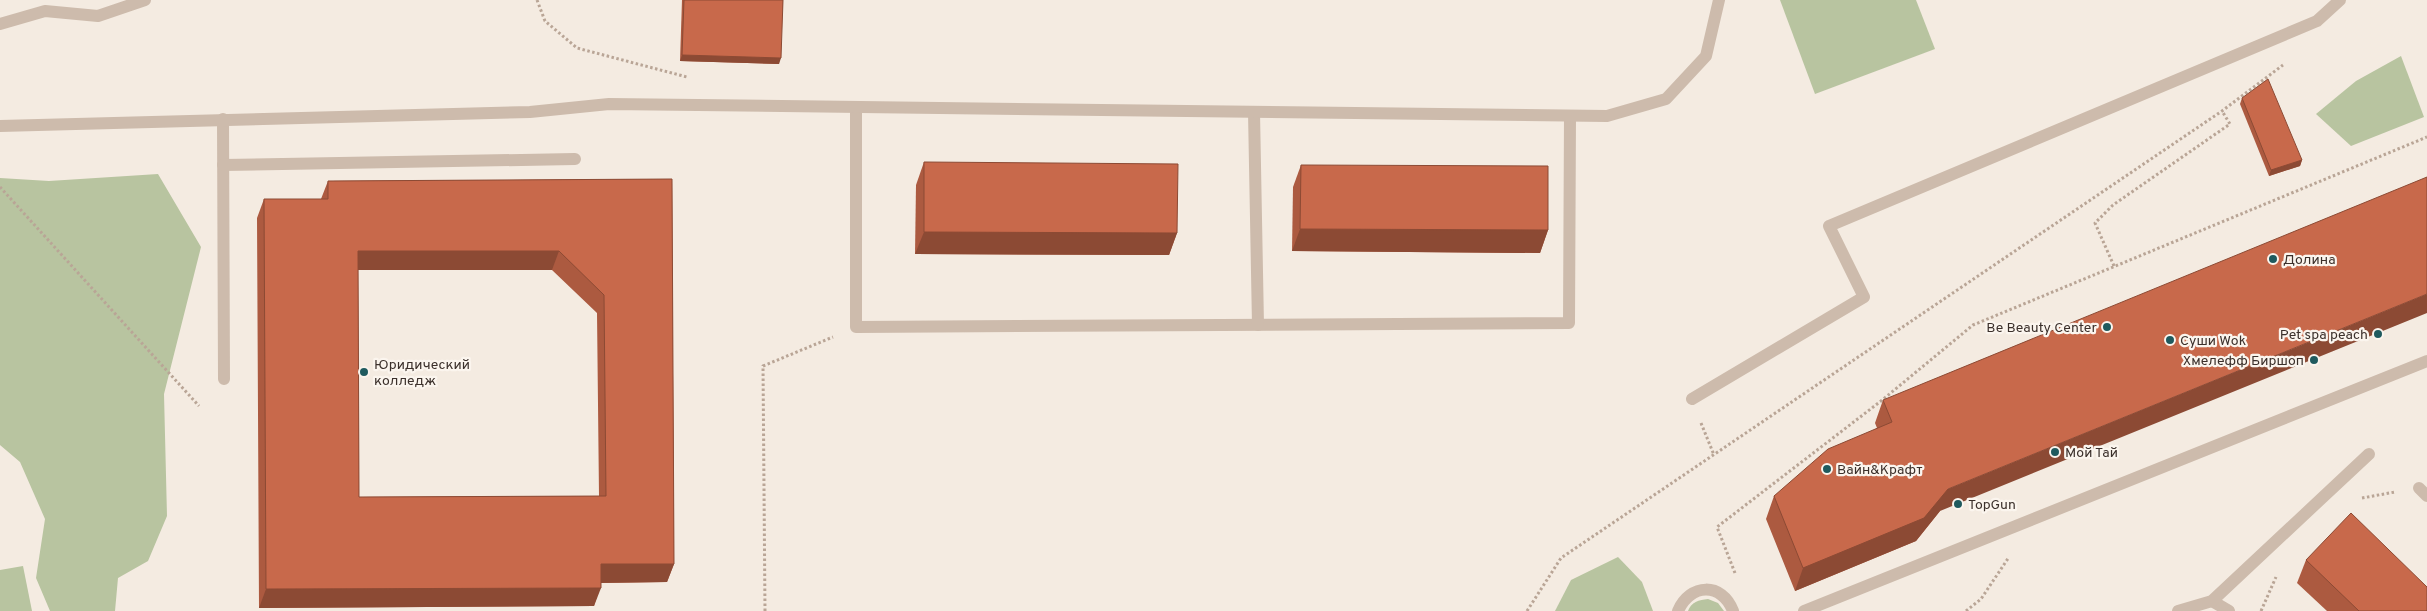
<svg xmlns="http://www.w3.org/2000/svg" width="2427" height="611" viewBox="0 0 2427 611" font-family="Overpass,sans-serif">
  <rect width="100%" height="100%" fill="#f4ebe1"/>
  <g fill="#b8c4a0">
    <polygon points="1780,0 1916,0 1935,49 1815,94"/>
    <polygon points="2401,56 2424,117 2351,146 2316,114 2356,81"/>
    <polygon points="158,174 201,247 164,394 167,516 148,561 118,578 115,611 50,611 36,578 45,519 20,462 0,445 0,178 49,181"/>
    <polygon points="1618,557 1642,582 1653,611 1555,611 1571,580"/>
    <polygon points="23,566 32,611 0,611 0,570"/>
    <path d="M 1708,599 L 1718,603 L 1724,611 L 1688,611 C 1691,602 1699,600 1708,599 Z"/>
  </g>
  <g fill="none" stroke-linecap="round" stroke-linejoin="round">
    <g stroke="#b9a596" stroke-width="3" stroke-dasharray="2.5 2.5" stroke-linecap="butt">
      <polyline points="537,0 545,21 577,48 687,77"/>
      <polyline points="0,187 199,406"/>
      <polyline points="2114,266 2095,223 2113,205 2230,124 2222,111"/>
      <polyline points="1701,423 1714,455"/>
      <polyline points="2362,498 2395,492"/>
      <polyline points="1735,573 1717,527 1881,401 1973,325 2427,137"/>
      <polyline points="765,611 763,366 833,337"/>
      <polyline points="1527,611 1561,558 2222,111 2283,65"/>
      <polyline points="1966,611 1981,599 2009,557"/>
      <polyline points="2261,611 2276,577"/>
    </g>
    <g stroke="#cdbbac" stroke-width="12">
      <polyline points="0,24 45,11 98,16 145,0"/>
      <polyline points="856,107 856,327 1569,323 1570,116"/>
      <polyline points="1254,112 1258,325"/>
      <polyline points="223,119 224,379"/>
      <polyline points="0,126 530,112 609,104 1607,116 1666,99 1706,56 1719,0"/>
      <polyline points="223,165 575,159"/>
      <polyline points="1692,399 1864,297 1829,226 2317,21 2340,0"/>
      <polyline points="2419,488 2427,496"/>
      <polyline points="2212,601 2229,611"/>
      <path d="M 1678,611 C 1690,583 1722,582 1733,611"/>
      <polyline points="1804,611 2427,361"/>
      <polyline points="2178,611 2212,601 2369,454"/>
    </g>
  </g>
  <g fill="#ac5a40" fill-rule="evenodd">
    <polygon points="682,0 783,0 779,64 680,61"/>
    <polygon points="2242,98 2302,160 2300,166 2269,176 2240,104"/>
    <polygon points="924,162 1177,233 1169,255 915,254 916,185"/>
    <polygon points="1301,165 1548,230 1540,253 1292,251 1293,187"/>
    <path d="M 672,179 L 674,564 L 667,582 L 601,583 L 594,606 L 259,608 L 257,218 L 264,199 L 321,199 L 328,181 ZM 358,270 L 552,270 L 597,313 L 599,496 L 359,497 Z"/>
    <polygon points="1883,400 1940,511 1916,541 1795,591 1766,519 1774,496 1877,428 1875,423"/>
    <polygon points="2306,560 2427,611 2327,611 2297,583"/>
  </g>
  <g fill="#8c4a34">
    <polygon points="682,55 781,58 779,64 680,61"/>
    <polygon points="2302,160 2300,166 2269,176 2271,170"/>
    <polygon points="1300,229 1548,230 1540,253 1292,251"/>
    <polygon points="924,232 1177,233 1169,255 915,254"/>
    <polygon points="358,251 559,251 552,270 351,270"/>
    <polygon points="2427,294 2427,313 1940,511 1916,541 1795,591 1803,568 1948,489"/>
    <polygon points="601,564 674,564 667,582 594,583"/>
    <polygon points="601,588 594,606 259,608 266,589"/>
  </g>
  <g fill="#c8694b" stroke="#8c4a34" fill-rule="evenodd">
    <polygon points="684,0 783,0 781,58 682,55"/>
    <polygon points="2268,79 2302,160 2271,170 2242,98"/>
    <polygon points="924,162 1178,164 1177,233 924,232"/>
    <polygon points="1301,165 1548,166 1548,230 1300,229"/>
    <polygon points="2427,177 2427,294 1948,489 1924,518 1803,568 1774,496 1828,449 1892,422 1883,400"/>
    <path d="M 672,179 L 674,564 L 601,564 L 601,588 L 266,589 L 264,199 L 328,199 L 328,181 ZM 358,251 L 559,251 L 604,295 L 606,496 L 359,497 Z"/>
    <polygon points="2351,513 2427,587 2427,611 2359,611 2306,560"/>
  </g>
  <g fill="#1f5a5e" stroke="#fbf5ee" stroke-width="2">
    <circle cx="2273" cy="259" r="5"/>
    <circle cx="2107" cy="327" r="5"/>
    <circle cx="2378" cy="334" r="5"/>
    <circle cx="2170" cy="340" r="5"/>
    <circle cx="2314" cy="360" r="5"/>
    <circle cx="364" cy="372" r="5"/>
    <circle cx="2055" cy="452" r="5"/>
    <circle cx="1827" cy="469" r="5"/>
    <circle cx="1958" cy="504" r="5"/>
  </g>
  <g text-anchor="middle" stroke-width="4.5" stroke-linejoin="round" paint-order="stroke">
    <g font-size="14" fill="#3b302b" stroke="#fbf5ee" text-anchor="start">
      <text x="2283" y="264">Долина</text>
      <text x="2097" y="332" text-anchor="end">Be Beauty Center</text>
      <text x="2368" y="339" text-anchor="end">Pet spa peach</text>
      <text x="2180" y="345">Суши Wok</text>
      <text x="2304" y="365" text-anchor="end">Хмелефф Биршоп</text>
      <text x="374" y="369">Юридический<tspan x="374" dy="16">колледж</tspan></text>
      <text x="2065" y="457">Мой Тай</text>
      <text x="1837" y="474">Вайн&amp;Крафт</text>
      <text x="1968" y="509">TopGun</text>
    </g>
  </g>
</svg>
